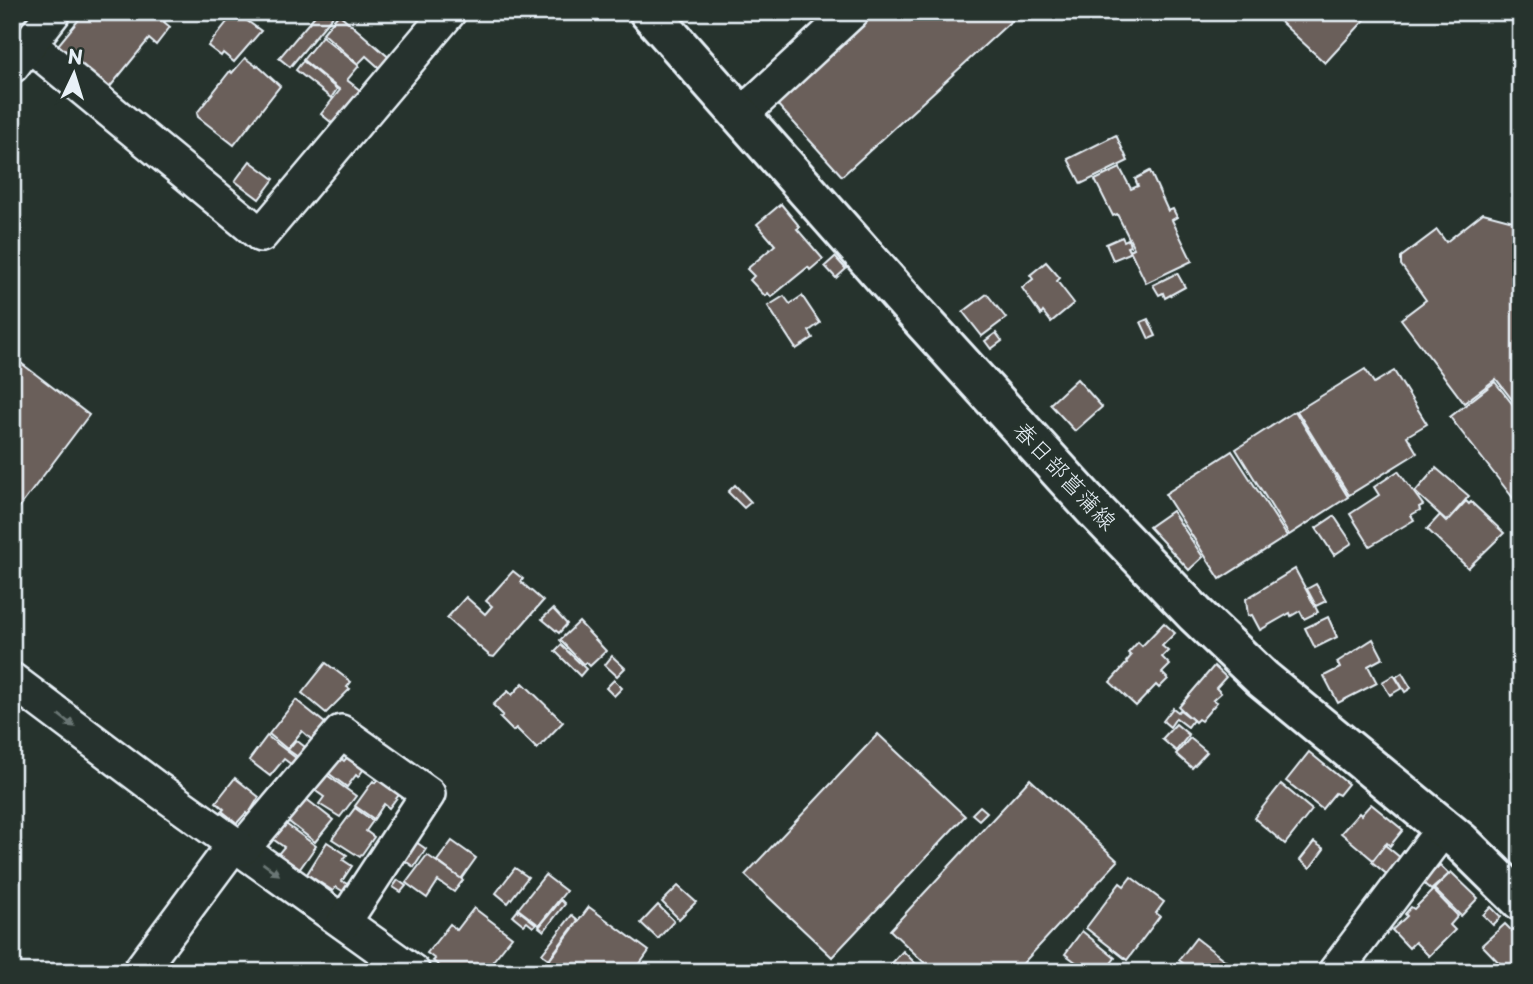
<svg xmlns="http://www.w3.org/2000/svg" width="1533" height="984" viewBox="0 0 1533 984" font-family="'Playpen Sans','Klee One',sans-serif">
  <rect width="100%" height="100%" fill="#26332d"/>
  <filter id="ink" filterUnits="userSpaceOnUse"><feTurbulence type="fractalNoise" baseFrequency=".0143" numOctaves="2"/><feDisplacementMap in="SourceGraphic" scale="14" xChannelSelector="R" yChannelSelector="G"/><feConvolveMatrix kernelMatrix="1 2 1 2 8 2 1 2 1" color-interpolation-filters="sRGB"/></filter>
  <g filter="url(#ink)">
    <g fill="#6b5f5a" stroke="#e8f1f8" stroke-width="2">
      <polygon points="85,12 96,12 106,20 109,17 103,12 166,12 170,15 164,22 170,27 156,45 149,39 105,93 54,50"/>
      <polygon points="235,12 261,31 234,62 223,53 221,56 208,46"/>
      <polygon points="318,12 336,12 290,67 279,58"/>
      <polygon points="874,12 1021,12 842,176 776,103"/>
      <polygon points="1270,12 1372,12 1325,63"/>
      <polygon points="339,14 393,61 385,73 366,56 358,64 323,33"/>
      <polygon points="322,36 359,66 347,80 370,98 343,132 321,114 340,90 303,60"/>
      <polygon points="245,58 256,66 257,65 280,86 234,145 198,117 197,113 230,71 232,73"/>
      <polygon points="303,61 337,89 331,98 296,70"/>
      <polygon points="1116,135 1128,161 1081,184 1068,159"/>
      <polygon points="250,161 274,179 259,199 235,181"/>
      <polygon points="1120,168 1131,189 1138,186 1135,179 1150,171 1168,211 1173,209 1177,217 1172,220 1192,261 1146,283 1130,250 1134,248 1117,214 1113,216 1095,180"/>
      <polygon points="781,204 800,227 797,229 823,259 810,270 808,267 771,297 768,293 765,296 750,280 754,276 747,269 775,245 757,224"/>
      <polygon points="1483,213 1521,223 1521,411 1496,379 1464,403 1401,319 1426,300 1401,265 1401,257 1437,230 1446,242"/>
      <polygon points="1122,237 1124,241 1128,239 1130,246 1127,247 1130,253 1113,260 1106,244"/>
      <polygon points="835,257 846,269 836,278 825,266"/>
      <polygon points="1046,262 1060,278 1057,281 1074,303 1051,322 1043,312 1041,315 1022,288 1033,279 1030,275"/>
      <polygon points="1177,273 1185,287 1165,298 1163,293 1159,295 1153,285"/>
      <polygon points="987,294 1006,318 982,336 963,312"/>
      <polygon points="784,296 790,304 802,296 820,323 809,331 813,338 796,349 768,306"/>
      <polygon points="1148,319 1156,336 1149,339 1141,322"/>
      <polygon points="996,333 1002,341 991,349 985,341"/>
      <polygon points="17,360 89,415 12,517 12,366"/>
      <polygon points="1365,369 1374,383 1394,371 1427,424 1407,436 1417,453 1349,495 1297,411"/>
      <polygon points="1077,379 1102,407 1075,431 1050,404"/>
      <polygon points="1495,382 1521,415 1520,507 1450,417"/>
      <polygon points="1295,411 1348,497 1289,535 1236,449"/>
      <polygon points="1232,451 1287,536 1220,579 1165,494"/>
      <polygon points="1436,468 1469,496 1447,521 1415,492"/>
      <polygon points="1398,471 1423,505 1419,507 1420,510 1411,515 1414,520 1370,546 1350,514 1379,495 1374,487"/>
      <polygon points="735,485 751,502 744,508 728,492"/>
      <polygon points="1466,501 1469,504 1471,502 1504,533 1468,568 1427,529 1440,515 1447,522"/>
      <polygon points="1172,511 1203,557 1189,570 1149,527"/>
      <polygon points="1334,516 1352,543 1334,555 1316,528"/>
      <polygon points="1295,569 1318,612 1304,619 1300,611 1291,616 1290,613 1260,630 1252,615 1248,616 1246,599"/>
      <polygon points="513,571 523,579 521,582 543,601 494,657 490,656 447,618 466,597 485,614 492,606 486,601"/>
      <polygon points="1316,584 1326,601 1316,606 1307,589"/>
      <polygon points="553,609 567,624 559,633 542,619"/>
      <polygon points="1328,617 1337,637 1315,648 1305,628"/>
      <polygon points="579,622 606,651 590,666 586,662 583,664 560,640"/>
      <polygon points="1164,623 1175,633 1162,646 1168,651 1162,657 1170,665 1162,673 1168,679 1159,688 1156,685 1136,706 1110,682 1127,663 1126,662 1131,656 1128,653 1138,642 1142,646"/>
      <polygon points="1373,639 1383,658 1368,666 1377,683 1338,703 1324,676 1340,668 1337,662"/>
      <polygon points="561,645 586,669 580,676 555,651"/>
      <polygon points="612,656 625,668 617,676 605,665"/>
      <polygon points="326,663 351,682 347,687 350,689 326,713 302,693"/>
      <polygon points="1214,666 1226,677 1216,688 1221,693 1213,700 1217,702 1201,721 1198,719 1195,722 1179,707"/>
      <polygon points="1402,673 1411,688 1405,692 1396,677"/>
      <polygon points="1394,675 1402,688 1390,695 1382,682"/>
      <polygon points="614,680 622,688 614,696 606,688"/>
      <polygon points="523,683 563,722 537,749 516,728 513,731 500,718 503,715 493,705 508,691 512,695"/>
      <polygon points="296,700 326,724 312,740 302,731 287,749 269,734"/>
      <polygon points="1173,708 1178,712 1180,710 1193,720 1188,727 1176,718 1170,727 1163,721"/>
      <polygon points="1176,724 1189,735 1176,751 1162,739"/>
      <polygon points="878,734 965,816 832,957 745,875"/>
      <polygon points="267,736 296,758 292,765 284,759 270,776 249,760"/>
      <polygon points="1190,738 1207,752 1192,768 1176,754"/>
      <polygon points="296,740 309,750 301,759 288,750"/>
      <polygon points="1309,752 1348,784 1339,795 1335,793 1322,809 1286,781"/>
      <polygon points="335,754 344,761 350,754 366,766 358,777 356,775 347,787 324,770"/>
      <polygon points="324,773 356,796 340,817 319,804 324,797 313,789"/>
      <polygon points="379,777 401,792 389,808 384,804 374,819 355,806 373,781 375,783"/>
      <polygon points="235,778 259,797 248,815 246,813 237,823 222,811 224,809 216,802"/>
      <polygon points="1030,779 1118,861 1015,972 934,972 890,930"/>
      <polygon points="1281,784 1312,810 1285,844 1254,818"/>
      <polygon points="300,794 333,820 315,842 284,818"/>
      <polygon points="1371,804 1403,830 1390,846 1387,843 1373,860 1341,833 1359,813 1361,815"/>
      <polygon points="980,806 987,812 979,820 972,814"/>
      <polygon points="355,808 373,821 366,831 374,837 360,857 332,839"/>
      <polygon points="279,819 316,846 299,870 278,854 284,847 267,835"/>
      <polygon points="452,841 476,858 461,879 437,861"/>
      <polygon points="327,842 347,855 343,860 352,866 342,881 349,885 344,892 336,887 333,891 307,874"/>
      <polygon points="416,842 426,849 414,867 404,860"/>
      <polygon points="1314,842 1324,849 1310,868 1300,860"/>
      <polygon points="1385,845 1402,859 1389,876 1372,862"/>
      <polygon points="427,855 463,880 454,892 438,881 427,898 406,883"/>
      <polygon points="1440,865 1449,874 1431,890 1422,882"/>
      <polygon points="515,868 528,877 508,903 496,893"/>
      <polygon points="1451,872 1478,898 1461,916 1434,889"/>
      <polygon points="545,875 566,891 539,925 518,909"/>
      <polygon points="1131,877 1164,902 1156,913 1160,916 1127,960 1086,928 1120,883 1124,886"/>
      <polygon points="398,880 406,886 401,892 393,887"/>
      <polygon points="678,886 696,902 679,919 662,902"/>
      <polygon points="1433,890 1458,916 1450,925 1455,930 1429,956 1415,942 1409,948 1392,930 1407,916 1405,914 1411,907 1414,909"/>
      <polygon points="561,900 565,904 544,931 539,927"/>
      <polygon points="658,905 674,921 658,939 641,923"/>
      <polygon points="589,907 649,951 634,972 562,972 548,962"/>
      <polygon points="1491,907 1501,917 1493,925 1483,915"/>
      <polygon points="474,908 512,937 493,961 497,964 491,972 447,972 433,961 435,959 427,953 450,924 457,930"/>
      <polygon points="518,910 536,924 533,927 527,922 524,925 513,916"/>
      <polygon points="572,915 578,920 549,959 542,954"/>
      <polygon points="1505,924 1521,940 1521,959 1508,972 1482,945"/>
      <polygon points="1082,931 1115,958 1106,970 1100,965 1095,972 1089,972 1065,954"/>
      <polygon points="1196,938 1240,972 1194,972 1179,960"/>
      <polygon points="903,951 924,972 884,972"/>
    </g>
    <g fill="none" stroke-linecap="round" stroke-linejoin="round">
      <defs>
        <g id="minor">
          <polyline points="29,44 261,235 449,12"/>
          <polyline points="12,66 54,12"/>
          <polyline points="741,115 852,12"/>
          <polyline points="12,680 153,786 413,972"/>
          <polyline points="243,848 341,732 428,794 344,922"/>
          <polyline points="139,972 235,843"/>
          <polyline points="1335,972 1443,829"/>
        </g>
        <polyline id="major" points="649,12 912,309 1092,507 1195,614 1263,679 1461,842 1521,901"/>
      </defs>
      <use href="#minor" stroke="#e8f1f8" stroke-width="38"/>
      <use href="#major" stroke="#e8f1f8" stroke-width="44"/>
      <use href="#minor" stroke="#26332d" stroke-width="33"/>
      <use href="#major" stroke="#26332d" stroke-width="38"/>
    </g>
    <defs><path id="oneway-solid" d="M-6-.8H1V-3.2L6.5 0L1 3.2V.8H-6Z" transform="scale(1.75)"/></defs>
    <g fill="#6a7674">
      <use href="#oneway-solid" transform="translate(67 721) rotate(37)"/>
      <use href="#oneway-solid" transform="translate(271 869) rotate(36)"/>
    </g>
  </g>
  <g text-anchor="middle" stroke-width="7" stroke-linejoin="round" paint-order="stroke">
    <g font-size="23" fill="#e8f1f8" stroke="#26332d">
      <text transform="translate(1065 476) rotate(47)" y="8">春日部菖蒲線</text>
    </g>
  </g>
  <rect width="1533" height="984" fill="none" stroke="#26332d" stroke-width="42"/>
  <rect x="21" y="21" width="1491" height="942" fill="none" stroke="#e8f1f8" stroke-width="2.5" filter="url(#ink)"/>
  <g transform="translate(74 74) rotate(4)" stroke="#26332d" stroke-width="5" paint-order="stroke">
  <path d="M0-5L12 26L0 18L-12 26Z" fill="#e8f1f8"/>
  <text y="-10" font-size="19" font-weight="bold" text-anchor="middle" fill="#e8f1f8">N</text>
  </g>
</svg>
